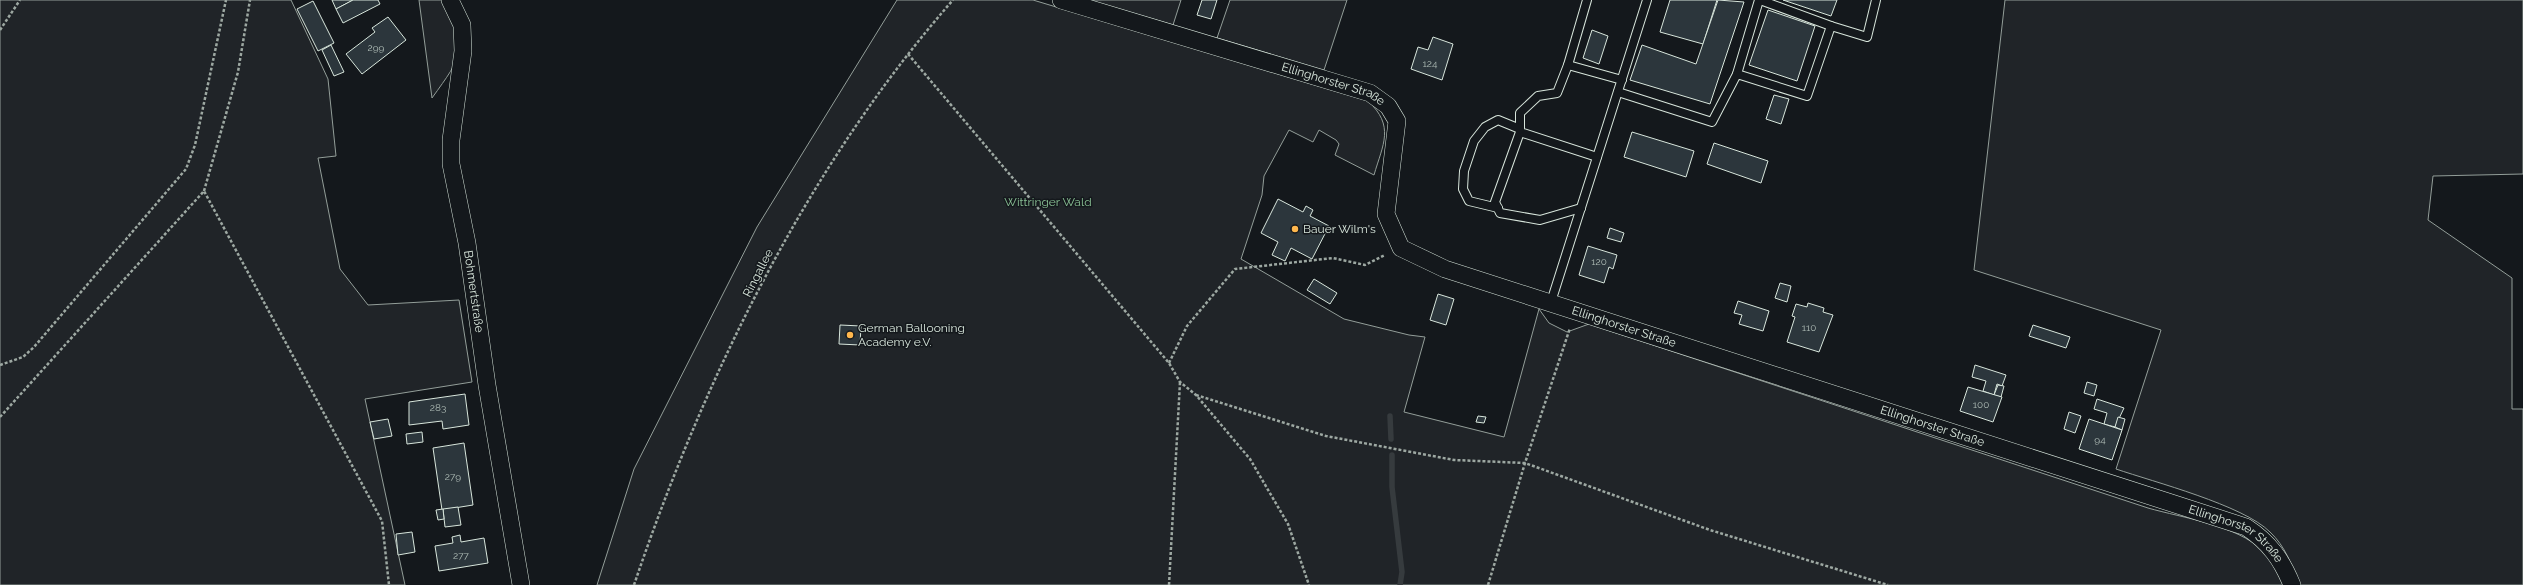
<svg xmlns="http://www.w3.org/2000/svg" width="2523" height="585" viewBox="0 0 2523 585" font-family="Raleway,sans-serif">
  <rect width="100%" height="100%" fill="#14181c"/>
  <g fill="#202428" stroke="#939e99">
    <polygon points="0,0 291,0 328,79 336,156 318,158 340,269 368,305 459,300 472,382 365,399 405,585 0,585"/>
    <path d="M 419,0 L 446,0 C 468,50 463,55 432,98 Z"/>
    <path d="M 897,0 L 1033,0 L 1368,101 C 1395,126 1383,144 1374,175 L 1335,155 L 1339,144 L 1336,140 L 1319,130 L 1313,142 L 1289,130 L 1264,176 L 1262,195 L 1241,259 L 1344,319 L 1409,335 L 1425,337 L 1404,412 L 1504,437 L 1539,309 L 1549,323 L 1567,332 L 1589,324 L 2148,508 C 2183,518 2237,525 2263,551 C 2272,561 2277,573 2283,585 L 597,585 L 634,469 L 757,227 Z"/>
    <polygon points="1088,0 1181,0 1173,25"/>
    <polygon points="1230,0 1347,0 1324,70 1217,38"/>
    <path d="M 2005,0 L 2523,0 L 2523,174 L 2433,176 L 2428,220 L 2512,278 L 2512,409 L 2523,409 L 2523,585 L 2298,585 C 2293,566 2285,546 2270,532 C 2243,505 2154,482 2116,469 L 2161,330 L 1974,270 Z"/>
  </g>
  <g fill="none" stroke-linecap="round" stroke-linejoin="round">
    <g stroke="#363b3e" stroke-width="5.5">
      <polyline points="1390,416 1391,439"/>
      <polyline points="1392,455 1392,487 1402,572 1400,585"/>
    </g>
  </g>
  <g fill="#2c363c" stroke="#d8e6dc">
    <polygon points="332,0 353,0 336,9"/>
    <polygon points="353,0 378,0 380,4 343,23 336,9"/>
    <polygon points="1202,0 1217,0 1211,19 1197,15"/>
    <polygon points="1670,0 1717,0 1703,44 1660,32"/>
    <polygon points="1718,0 1744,2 1710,104 1630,80 1642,45 1696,64"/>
    <polygon points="1783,0 1837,0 1831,16"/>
    <polygon points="313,1 334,43 318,51 297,9"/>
    <polygon points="1768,10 1815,26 1797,81 1749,65"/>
    <polygon points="388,17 406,40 362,74 346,54 375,32 372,28"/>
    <polygon points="1592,30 1608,36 1599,64 1583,58"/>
    <polygon points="1433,37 1453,44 1442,80 1411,69 1418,47 1428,50"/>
    <polygon points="331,45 344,72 334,76 322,50"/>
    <polygon points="1774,95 1789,99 1781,124 1766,119"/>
    <polygon points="1632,132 1694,151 1686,177 1624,157"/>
    <polygon points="1714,143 1768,161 1761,183 1707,164"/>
    <polygon points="1278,199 1303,212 1306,206 1313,210 1310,216 1329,226 1312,259 1291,248 1285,261 1272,255 1278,242 1261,233"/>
    <polygon points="1610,228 1624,233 1621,242 1607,238"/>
    <polygon points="1588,246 1617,255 1613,269 1609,267 1604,283 1579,275"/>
    <polygon points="1314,279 1337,293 1330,304 1307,290"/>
    <polygon points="1780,283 1791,286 1787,302 1775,298"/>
    <polygon points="1438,294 1454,299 1446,325 1430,320"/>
    <polygon points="1738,301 1769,311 1763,331 1739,324 1742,315 1734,313"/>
    <polygon points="1808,303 1824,308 1823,312 1833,315 1819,352 1787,342 1795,317 1792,316 1796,304 1807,307"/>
    <polygon points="840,325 861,326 860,345 839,344"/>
    <polygon points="2033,325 2070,337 2066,348 2029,336"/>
    <polygon points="1975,365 2006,375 2002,386 1997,384 1994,395 1983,391 1986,381 1972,377"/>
    <polygon points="2087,382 2097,385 2094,396 2084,393"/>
    <polygon points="1998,385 2004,386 2001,397 1994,395"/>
    <polygon points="1968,387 2002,397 1993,422 1960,411"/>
    <polygon points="465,394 469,425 443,429 442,421 409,425 409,402"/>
    <polygon points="2097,399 2124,408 2115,427 2104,424 2107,413 2094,409"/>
    <polygon points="2069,412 2081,416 2075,433 2064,429"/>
    <polygon points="1478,416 1486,417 1484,423 1476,422"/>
    <polygon points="2118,417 2125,419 2122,430 2115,427"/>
    <polygon points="388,419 392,436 374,439 370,422"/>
    <polygon points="2089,419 2122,430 2112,460 2079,449"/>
    <polygon points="422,432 423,442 407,444 406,434"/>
    <polygon points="464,443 473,505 442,510 433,448"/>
    <polygon points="458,507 461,525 445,527 443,509"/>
    <polygon points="443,509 444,519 438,520 436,510"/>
    <polygon points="412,532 415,552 398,555 396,534"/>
    <polygon points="460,535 461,542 484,538 488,563 439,571 435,546 453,543 452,537"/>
  </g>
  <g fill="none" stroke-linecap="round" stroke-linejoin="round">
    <defs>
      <g id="lane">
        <polyline points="1587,0 1568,65 1622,80"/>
        <polyline points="1760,0 1831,26"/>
        <polyline points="1568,65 1557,93 1538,96 1520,113 1520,132 1597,157"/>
        <polyline points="1737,74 1759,0"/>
        <polyline points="1618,92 1712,122 1737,74 1807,96 1831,26 1867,37 1876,0"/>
        <polyline points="1520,132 1495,202 1500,213 1540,220 1581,208"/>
        <polyline points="1498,208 1469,201 1463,189 1464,171 1474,141 1485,127 1498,120 1520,129"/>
        <polyline points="1551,302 1647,0"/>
      </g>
      <g id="street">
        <path id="s1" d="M 450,0 L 462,25 L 463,51 L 451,140 L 451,164 L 467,243 L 487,385 L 521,585"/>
        <path id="s2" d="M 1061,0 L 1370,93 L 1388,106 L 1397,121 L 1386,214 L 1401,248 L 1445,269 L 2246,527 C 2269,542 2282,560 2292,585"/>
      </g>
    </defs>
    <use href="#lane" stroke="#d8e6dc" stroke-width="10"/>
    <use href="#street" stroke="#d8e6dc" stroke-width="18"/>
    <g stroke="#9da8a2" stroke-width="2.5" stroke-dasharray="3 2" stroke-linecap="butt">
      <polyline points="0,30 20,0"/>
      <polyline points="908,54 1169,363 1180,382 1196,395 1250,459 1288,524 1309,585"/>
      <polyline points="204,191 238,72 250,0"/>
      <polyline points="1169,363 1187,326 1235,269 1333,258 1365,265 1385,255"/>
      <polyline points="0,365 23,357 34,347 186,169 195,145 226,0"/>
      <polyline points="1196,395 1326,436 1454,460 1525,463 1710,530 1888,585"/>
      <polyline points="0,417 204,191 382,521 389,585"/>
      <path d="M 634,585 C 704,378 808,165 953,0"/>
      <polyline points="1169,585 1180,382"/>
      <polyline points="1488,585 1525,463 1570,328"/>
    </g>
    <use href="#lane" stroke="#14181c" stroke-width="8"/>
    <use href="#street" stroke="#14181c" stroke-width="17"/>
  </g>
  <g fill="#ffb74d" stroke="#14181c" stroke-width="1.5">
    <circle cx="1295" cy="229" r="4"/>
    <circle cx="850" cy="335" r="4"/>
  </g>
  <g text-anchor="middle" stroke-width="3" stroke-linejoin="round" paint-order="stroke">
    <g font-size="10" fill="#adbab4">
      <text x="376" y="51">299</text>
      <text x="1430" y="67">124</text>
      <text x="1599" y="265">120</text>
      <text x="1809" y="331">110</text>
      <text x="1981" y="408">100</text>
      <text x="438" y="411">283</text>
      <text x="2100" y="443">94</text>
      <text x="453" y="480">279</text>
      <text x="461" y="559">277</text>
    </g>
    <g font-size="12" fill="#d8e6dc" stroke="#14181c">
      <text dy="4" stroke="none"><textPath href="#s2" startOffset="285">Ellinghorster Straße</textPath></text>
      <text transform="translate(758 273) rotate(-63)" y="4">Ringallee</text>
      <text dy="4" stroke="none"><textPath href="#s1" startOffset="297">Bohmertstraße</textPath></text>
      <text dy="4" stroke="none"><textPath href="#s2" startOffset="730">Ellinghorster Straße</textPath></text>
      <text dy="4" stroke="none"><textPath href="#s2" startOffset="1054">Ellinghorster Straße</textPath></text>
      <text dy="4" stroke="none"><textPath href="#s2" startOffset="1378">Ellinghorster Straße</textPath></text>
    </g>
    <g font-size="12" fill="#8ac095" stroke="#14181c">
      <text x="1048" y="206">Wittringer Wald</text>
    </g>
    <g font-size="12" fill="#d8e6dc" stroke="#14181c" text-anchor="start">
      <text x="1303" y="233">Bauer Wilm's</text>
      <text x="858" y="332">German Ballooning<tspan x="858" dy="14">Academy e.V.</tspan></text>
    </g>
  </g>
</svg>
